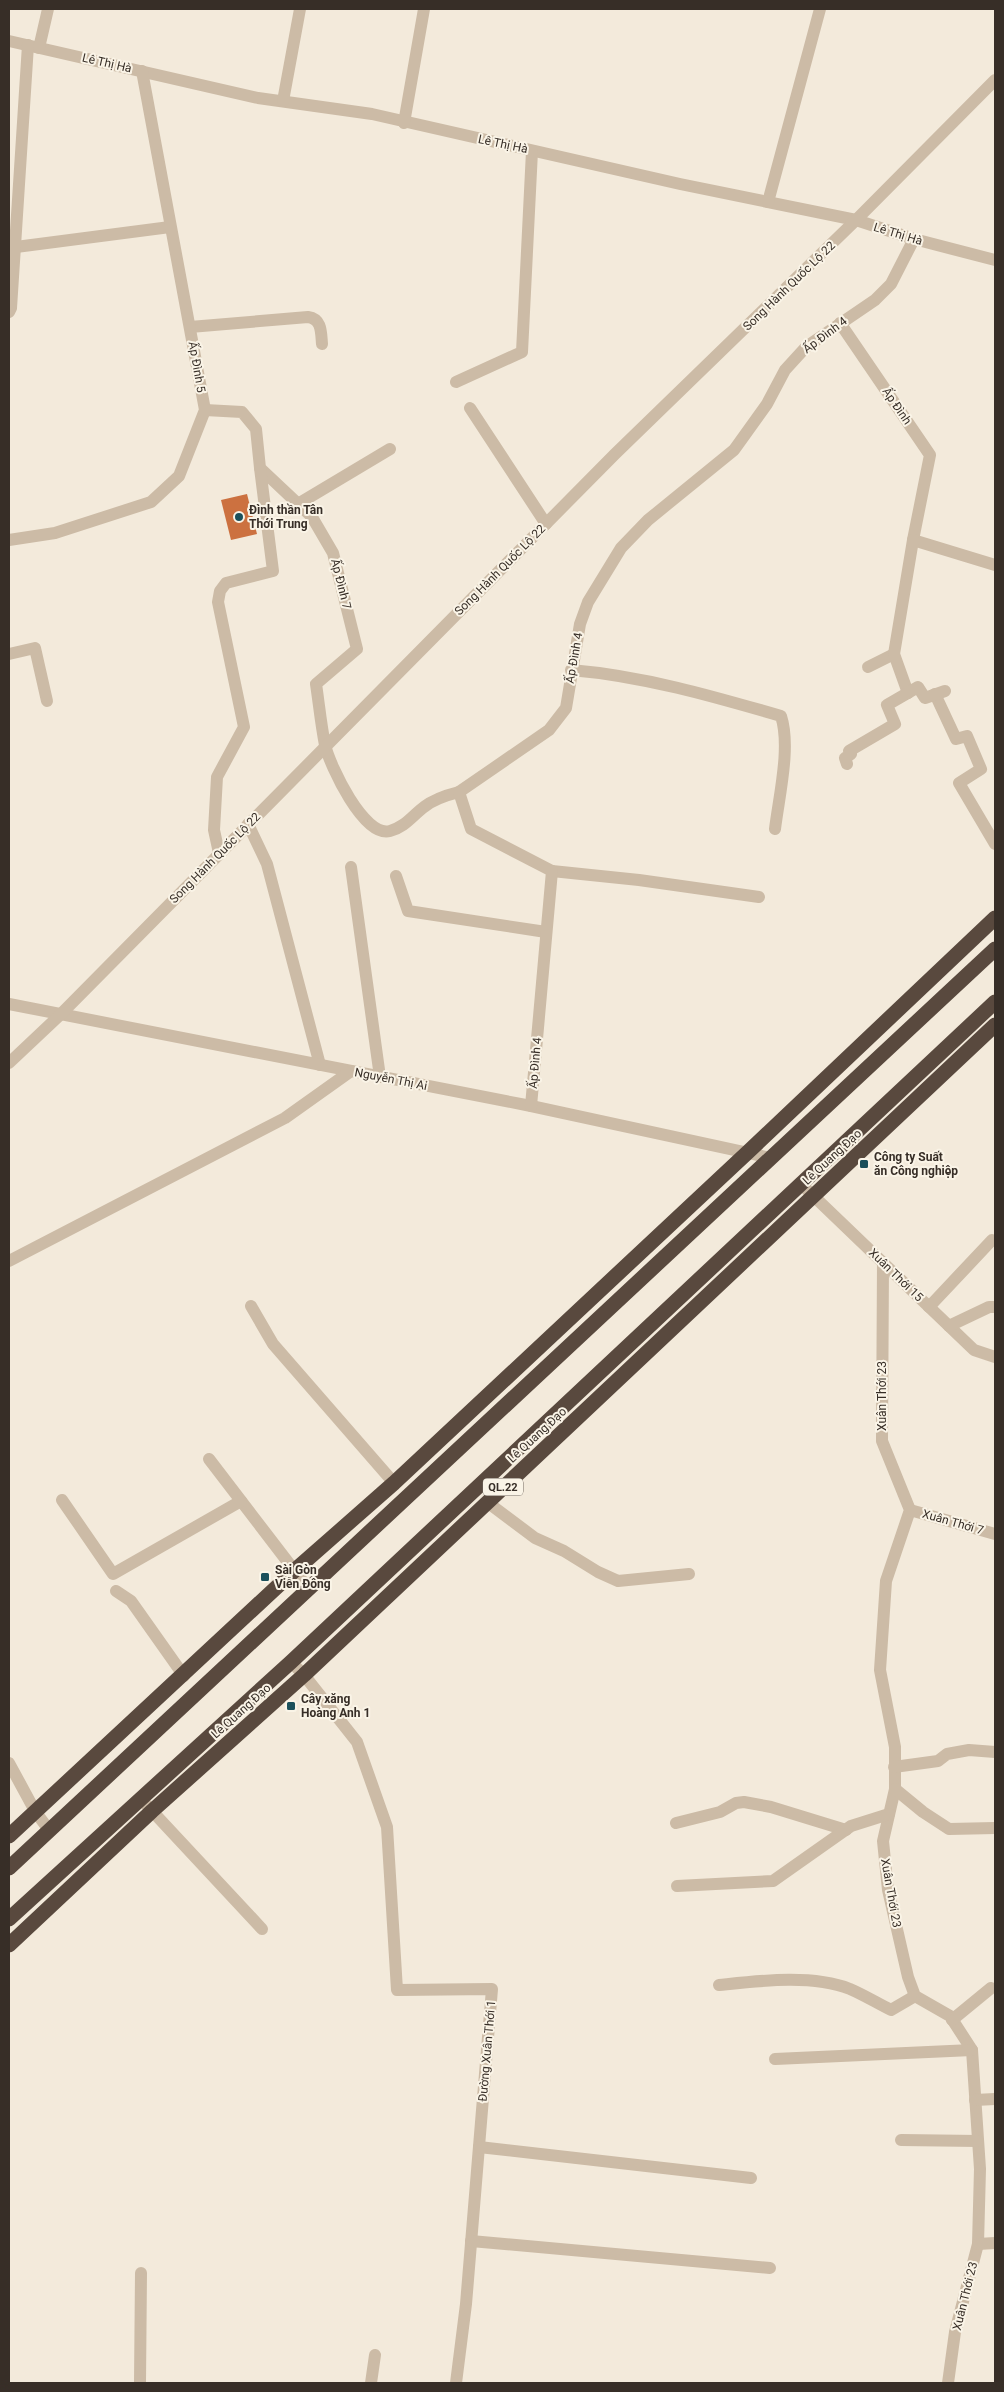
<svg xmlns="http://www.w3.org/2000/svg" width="1004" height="2392" viewBox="0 0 1004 2392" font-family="Roboto,sans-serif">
  <rect width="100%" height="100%" fill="#f3eadb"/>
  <polygon fill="#cc7140" points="247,494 257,534 231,540 221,500"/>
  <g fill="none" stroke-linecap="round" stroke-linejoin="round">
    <g stroke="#ccbba6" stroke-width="12">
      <polyline points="9,41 258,98 372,114 680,184 856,220 914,239 995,260"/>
      <polyline points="39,48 48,9"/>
      <polyline points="283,101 300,9"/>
      <polyline points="404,123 424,9"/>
      <polyline points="768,202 820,9"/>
      <polyline points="16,247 170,227"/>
      <polyline points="9,312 11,308 28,45"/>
      <polyline points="840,323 930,455 913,540 995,565"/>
      <path d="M 190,327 L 308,317 C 322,319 321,332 322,344"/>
      <polyline points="456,382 522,352 532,151"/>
      <polyline points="470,408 546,524"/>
      <path d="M 205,410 L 242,412 L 256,429 L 260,468 L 312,517 L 333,553 L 357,649 L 316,684 C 319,704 321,725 325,745 C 330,766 364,838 390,831 C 405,827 412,816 424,807 C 434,799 447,795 459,792"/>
      <polyline points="298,504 390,449"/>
      <polyline points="9,540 55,533 151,502 179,476 205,410 142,71"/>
      <polyline points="9,654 35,648 47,701"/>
      <polyline points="868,667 894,654"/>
      <path d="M 571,670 C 643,676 712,696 781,716 C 791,747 779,796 775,829"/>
      <polyline points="908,693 894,654 913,540"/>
      <polyline points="935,694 956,739 967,736 981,769 959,783 995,844"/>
      <polyline points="847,764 845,758 851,754 849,751 895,724 887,705 918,687 925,698 945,691"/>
      <polyline points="248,824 267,864 320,1065"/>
      <polyline points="219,853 214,830 217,777 244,727 218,602 220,591 226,583 273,571 260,468"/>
      <polyline points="351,867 380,1077"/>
      <polyline points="552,871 639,880 759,897"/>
      <polyline points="396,876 408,911 546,932"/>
      <polyline points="9,1004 531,1106 771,1158"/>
      <polyline points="9,1063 60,1015 615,454 856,220 995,80"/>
      <polyline points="531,1106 552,871 471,829 459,792 549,730 566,708 580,624 588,602 621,548 648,520 734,450 767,404 785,370 806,347 875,300 891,284 914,239"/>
      <polyline points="801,1184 974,1350 995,1357"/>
      <polyline points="9,1261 285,1118 351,1071"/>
      <polyline points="883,1263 882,1441 910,1510 886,1581 880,1670 895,1747 895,1789 883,1841 888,1890 908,1977 915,1996 950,2016 972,2050 980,2169 978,2244 955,2332 948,2383"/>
      <polyline points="251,1306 273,1344 394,1483"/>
      <polyline points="929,1307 992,1240"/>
      <polyline points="949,1326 989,1307 995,1307"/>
      <polyline points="209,1459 307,1587"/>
      <polyline points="62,1500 113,1574 241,1501"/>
      <polyline points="487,1502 535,1538 564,1551 598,1572 618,1581 689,1574"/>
      <polyline points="910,1510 995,1534"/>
      <polyline points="116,1591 131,1601 184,1676"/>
      <polyline points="291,1662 304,1675 357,1742 387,1827 397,1990 492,1989 466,2304 456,2383"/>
      <polyline points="9,1763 35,1811 49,1830"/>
      <polyline points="894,1767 938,1761 947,1754 969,1750 995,1752"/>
      <polyline points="895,1789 923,1812 949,1829 995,1828"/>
      <polyline points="140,1798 262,1929"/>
      <polyline points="676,1823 720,1812 736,1803 744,1802 771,1807 846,1830"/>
      <polyline points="677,1886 773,1881 851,1826 889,1814"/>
      <path d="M 719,1985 C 758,1981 812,1974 850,1989 C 864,1995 877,2003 891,2010 L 915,1996"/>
      <polyline points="952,2020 991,1988"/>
      <polyline points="775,2059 972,2050"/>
      <polyline points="975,2100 995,2099"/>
      <polyline points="901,2140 978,2141"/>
      <polyline points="479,2147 751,2178"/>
      <polyline points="471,2241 770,2268"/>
      <polyline points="978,2244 995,2243"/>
      <polyline points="140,2383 141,2273"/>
      <polyline points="371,2383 375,2355"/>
    </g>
    <g stroke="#59493e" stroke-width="15">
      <polyline points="9,1836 294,1571 394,1483 748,1152 995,918"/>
      <polyline points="9,1868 995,949"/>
      <polyline points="9,1919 291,1662 995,1002"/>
      <polyline points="9,1945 152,1811 304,1675 995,1025"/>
    </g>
  </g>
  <g fill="#1b505b" stroke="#faf4e7" stroke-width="2">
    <circle cx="239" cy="517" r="5"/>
    <rect x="859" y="1159" width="10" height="10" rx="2.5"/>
    <rect x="260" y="1572" width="10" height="10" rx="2.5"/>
    <rect x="286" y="1701" width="10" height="10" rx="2.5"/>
  </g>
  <g text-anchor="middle" stroke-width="4" stroke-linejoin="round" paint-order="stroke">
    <rect fill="#faf4e7" stroke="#726961" stroke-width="1" x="483" y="1478.5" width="40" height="17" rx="4"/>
    <g font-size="11" font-weight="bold" fill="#372e27">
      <text x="503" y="1491">QL.22</text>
    </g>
    <g font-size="12" fill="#372e27" stroke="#faf4e7">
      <text transform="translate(107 63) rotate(13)" y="4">Lê Thị Hà</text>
      <text transform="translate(503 144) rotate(12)" y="4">Lê Thị Hà</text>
      <text transform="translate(898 234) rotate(17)" y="4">Lê Thị Hà</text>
      <text transform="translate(789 286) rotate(-44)" y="4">Song Hành Quốc Lộ 22</text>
      <text transform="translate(825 335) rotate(-37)" y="4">Ấp Đình 4</text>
      <text transform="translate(197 367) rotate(80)" y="4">Ấp Đình 5</text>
      <text transform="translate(897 406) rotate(56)" y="4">Ấp Đình</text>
      <text transform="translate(500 570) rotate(-45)" y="4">Song Hành Quốc Lộ 22</text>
      <text transform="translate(341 584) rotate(76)" y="4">Ấp Đình 7</text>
      <text transform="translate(574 658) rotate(-80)" y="4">Ấp Đình 4</text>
      <text transform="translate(215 858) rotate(-45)" y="4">Song Hành Quốc Lộ 22</text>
      <text transform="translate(535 1063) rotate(-85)" y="4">Ấp Đình 4</text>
      <text transform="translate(391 1079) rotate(11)" y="4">Nguyễn Thị Ai</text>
      <text transform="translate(832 1157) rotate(-43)" y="4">Lê Quang Đạo</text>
      <text transform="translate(896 1275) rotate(44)" y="4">Xuân Thới 15</text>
      <text transform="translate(882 1396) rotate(-90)" y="4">Xuân Thới 23</text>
      <text transform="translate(537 1435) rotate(-43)" y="4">Lê Quang Đạo</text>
      <text transform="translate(953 1522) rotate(16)" y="4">Xuân Thới 7</text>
      <text transform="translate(241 1711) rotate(-42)" y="4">Lê Quang Đạo</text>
      <text transform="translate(891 1893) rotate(80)" y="4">Xuân Thới 23</text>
      <text transform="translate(487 2051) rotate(-85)" y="4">Đường Xuân Thới 1</text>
      <text transform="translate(965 2296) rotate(-76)" y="4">Xuân Thới 23</text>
    </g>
    <g font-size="12" font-weight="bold" fill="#372e27" stroke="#faf4e7" text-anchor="start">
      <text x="249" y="514">Đình thần Tân<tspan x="249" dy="14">Thới Trung</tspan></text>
      <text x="874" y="1161">Công ty Suất<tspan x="874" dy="14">ăn Công nghiệp</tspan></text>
      <text x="275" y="1574">Sài Gòn<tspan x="275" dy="14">Viễn Đông</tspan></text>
      <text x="301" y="1703">Cây xăng<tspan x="301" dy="14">Hoàng Anh 1</tspan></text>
    </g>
  </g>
  <rect width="1004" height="2392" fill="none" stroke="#372e27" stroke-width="20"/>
</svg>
